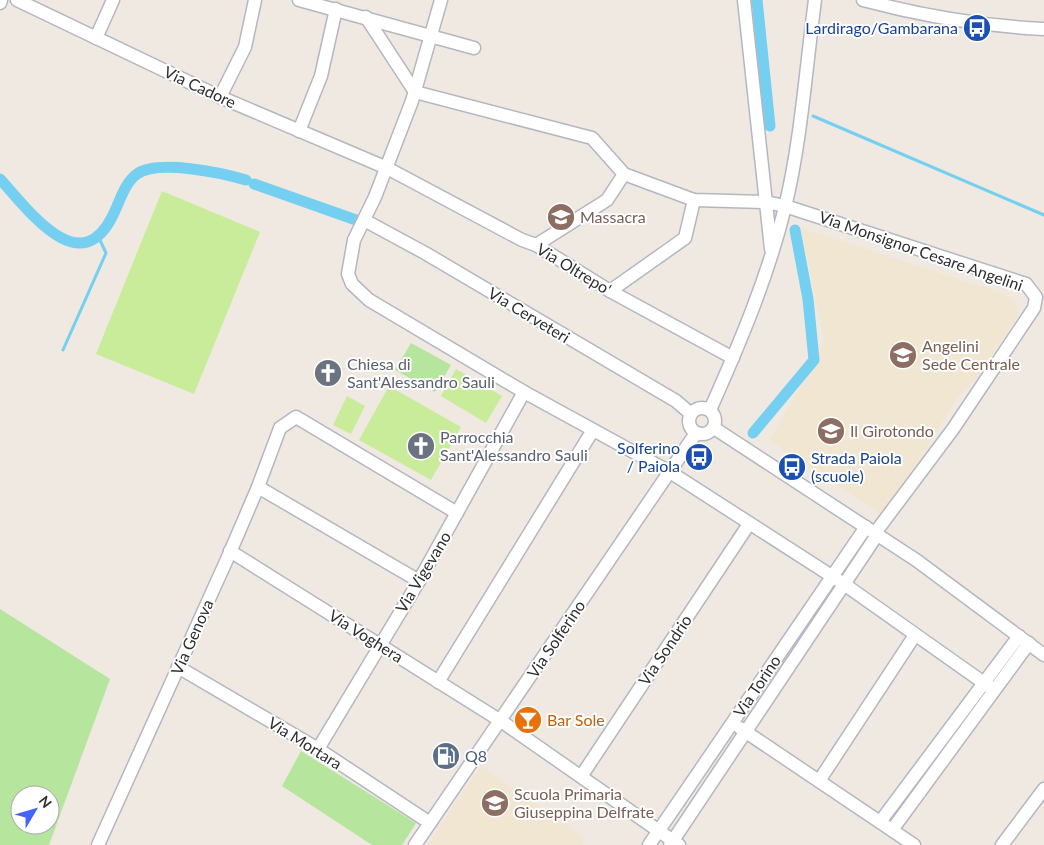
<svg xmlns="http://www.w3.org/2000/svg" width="1044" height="845" viewBox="0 0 1044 845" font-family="Lato,sans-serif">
  <rect width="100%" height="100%" fill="#efe9e1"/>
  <g fill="#f0e6d1">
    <polygon points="801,228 1001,293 1014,299 1019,315 978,377 957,399 883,515 769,440 813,367 824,341"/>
    <polygon points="481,766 586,839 582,845 427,845"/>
  </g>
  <g fill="#b6e59e" fill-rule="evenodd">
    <polygon points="411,343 451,365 435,392 395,370"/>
    <path d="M 0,609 L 110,679 L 49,845 L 0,845 ZM 20,795 L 50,795 L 50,825 L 20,825 Z"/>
    <polygon points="301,751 416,823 402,845 372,845 282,786"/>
  </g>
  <g fill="#c9ec9a">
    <polygon points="162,191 260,232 194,394 96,354"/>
    <polygon points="456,369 502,396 486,423 441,396"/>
    <polygon points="389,386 461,427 431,480 359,440"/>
    <polygon points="347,396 365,406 351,434 333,425"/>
  </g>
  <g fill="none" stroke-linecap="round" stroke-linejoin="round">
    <g stroke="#75cff0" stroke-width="3">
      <polyline points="813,116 1044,215"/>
      <polyline points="63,350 106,253 98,236"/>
    </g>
    <g stroke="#75cff0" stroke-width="11">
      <polyline points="757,0 770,126"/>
      <path d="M 0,179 C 27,208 79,282 112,217 C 119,204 124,183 137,174 C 158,159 222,173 246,180"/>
      <polyline points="254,184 356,220"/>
      <polyline points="753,433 814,360 808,299 795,230"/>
    </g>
    <defs>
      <g id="minor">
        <polyline points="17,0 220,97 387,168 522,240 536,245 610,291 733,358"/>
        <polyline points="299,0 474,48"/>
        <polyline points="441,0 412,101 375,197 354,240 348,274 352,284 369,300 524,392 670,472 844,584 994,690"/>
        <polyline points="744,0 771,249"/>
        <path d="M 863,0 C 922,16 982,26 1044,29"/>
        <polyline points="0,3 1,0"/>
        <polyline points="366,17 415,92 592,138 624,174 694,200 766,202 785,206 1026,284 1036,297 1034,308 953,429 875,533"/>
        <polyline points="96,38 113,0"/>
        <polyline points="220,97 245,47 255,0"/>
        <polyline points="299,131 321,76 336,9"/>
        <polyline points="364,220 425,253 676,401 691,414"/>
        <polyline points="536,245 607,200 624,174"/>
        <polyline points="610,291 685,238 694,200"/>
        <circle cx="702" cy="421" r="13"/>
        <path d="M 710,410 C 739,345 768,277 785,207 C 801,142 806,67 815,0"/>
        <polyline points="714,428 916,560 1044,655"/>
        <polyline points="258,487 419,581"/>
        <polyline points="230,551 501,721 679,845"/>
        <polyline points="178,667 318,749 430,823"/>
        <polyline points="438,682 593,430"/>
        <polyline points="740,728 914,845"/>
        <polyline points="318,749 419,581 524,392"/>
        <polyline points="582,775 749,524"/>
        <polyline points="819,781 915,635"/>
        <polyline points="880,822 1019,636"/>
        <polyline points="892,830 1029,643"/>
        <polyline points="98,845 228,557 258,487 280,428 296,417 457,513"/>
        <polyline points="415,845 696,433"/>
        <polyline points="649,845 866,527"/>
        <polyline points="670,845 877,535"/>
        <polyline points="1002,845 1044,789"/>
      </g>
    </defs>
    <use href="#minor" stroke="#b4b7c1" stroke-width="15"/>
    <use href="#minor" stroke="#fff" stroke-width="12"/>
  </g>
  <defs>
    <symbol id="bus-disc" viewBox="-11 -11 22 22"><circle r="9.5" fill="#1a4fb4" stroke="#fff"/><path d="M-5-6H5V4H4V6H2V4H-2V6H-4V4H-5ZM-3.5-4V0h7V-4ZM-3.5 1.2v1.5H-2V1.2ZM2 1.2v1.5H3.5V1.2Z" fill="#fff"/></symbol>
    <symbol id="school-disc" viewBox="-11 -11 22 22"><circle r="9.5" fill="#8d6e63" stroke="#fff"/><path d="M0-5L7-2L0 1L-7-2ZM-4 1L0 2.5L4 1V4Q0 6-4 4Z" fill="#fff"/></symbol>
    <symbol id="church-disc" viewBox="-11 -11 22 22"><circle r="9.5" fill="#6b7280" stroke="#fff"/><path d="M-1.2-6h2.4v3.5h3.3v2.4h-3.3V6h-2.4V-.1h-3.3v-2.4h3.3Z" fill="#fff"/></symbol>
    <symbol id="bar-disc" viewBox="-11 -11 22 22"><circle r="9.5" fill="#e8710a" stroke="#fff"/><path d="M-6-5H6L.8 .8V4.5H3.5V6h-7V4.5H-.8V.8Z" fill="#fff"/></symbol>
    <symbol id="fuel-disc" viewBox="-11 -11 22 22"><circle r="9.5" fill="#5c6f8a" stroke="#fff"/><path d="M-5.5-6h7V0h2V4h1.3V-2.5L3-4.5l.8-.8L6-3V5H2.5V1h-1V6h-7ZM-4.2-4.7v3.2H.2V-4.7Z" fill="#fff"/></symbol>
  </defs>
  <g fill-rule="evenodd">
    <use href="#bus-disc" x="961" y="12" width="32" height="32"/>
    <use href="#school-disc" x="545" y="201" width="32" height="32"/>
    <use href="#school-disc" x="887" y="339" width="32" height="32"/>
    <use href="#church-disc" x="312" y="357" width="32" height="32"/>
    <use href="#school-disc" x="815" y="415" width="32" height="32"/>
    <use href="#church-disc" x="405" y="430" width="32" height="32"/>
    <use href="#bus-disc" x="683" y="441" width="32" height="32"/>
    <use href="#bus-disc" x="776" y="451" width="32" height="32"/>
    <use href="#bar-disc" x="512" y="704" width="32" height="32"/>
    <use href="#fuel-disc" x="430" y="740" width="32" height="32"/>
    <use href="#school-disc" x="479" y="787" width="32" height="32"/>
  </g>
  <g text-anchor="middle" stroke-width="4" stroke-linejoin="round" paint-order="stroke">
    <g font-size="16" fill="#164399" stroke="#fff" text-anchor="end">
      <text x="958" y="34">Lardirago/Gambarana</text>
      <text x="680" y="454">Solferino<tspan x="680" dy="18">/ Paiola</tspan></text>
      <text x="811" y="464" text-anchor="start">Strada Paiola<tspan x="811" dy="18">(scuole)</tspan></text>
    </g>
    <g font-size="16" fill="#2e2e2e" stroke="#fff">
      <text transform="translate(200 87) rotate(25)" y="6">Via Cadore</text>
      <text transform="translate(921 251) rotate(19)" y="6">Via Monsignor Cesare Angelini</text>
      <text transform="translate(574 269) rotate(31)" y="6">Via Oltrepo'</text>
      <text transform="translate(529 315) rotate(31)" y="6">Via Cerveteri</text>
      <text transform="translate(423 572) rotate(-59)" y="6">Via Vigevano</text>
      <text transform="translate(366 636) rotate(32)" y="6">Via Voghera</text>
      <text transform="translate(192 637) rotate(-66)" y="6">Via Genova</text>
      <text transform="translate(556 639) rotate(-56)" y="6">Via Solferino</text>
      <text transform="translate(665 650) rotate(-56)" y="6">Via Sondrio</text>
      <text transform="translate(757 686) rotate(-56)" y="6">Via Torino</text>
      <text transform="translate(305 743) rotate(32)" y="6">Via Mortara</text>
    </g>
    <g font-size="16" fill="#785e54" stroke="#fff" text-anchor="start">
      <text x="580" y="223">Massacra</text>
      <text x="922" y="352">Angelini<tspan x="922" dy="18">Sede Centrale</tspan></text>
      <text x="850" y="437">Il Girotondo</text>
      <text x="514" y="800">Scuola Primaria<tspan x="514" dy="18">Giuseppina Delfrate</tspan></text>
    </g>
    <g font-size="16" fill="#5b616d" stroke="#fff" text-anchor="start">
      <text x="347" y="370">Chiesa di<tspan x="347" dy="18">Sant'Alessandro Sauli</tspan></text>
      <text x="440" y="443">Parrocchia<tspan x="440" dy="18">Sant'Alessandro Sauli</tspan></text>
    </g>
    <g font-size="16" fill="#c56008" stroke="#fff" text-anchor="start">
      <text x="547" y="726">Bar Sole</text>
    </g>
    <g font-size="16" fill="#4e5e75" stroke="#fff" text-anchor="start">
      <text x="465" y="762">Q8</text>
    </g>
  </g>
  <g transform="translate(35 810) rotate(52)"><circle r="24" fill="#ffffff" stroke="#ababab"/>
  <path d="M0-4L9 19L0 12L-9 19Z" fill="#4264fb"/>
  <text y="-8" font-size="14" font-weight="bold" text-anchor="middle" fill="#2e2e2e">N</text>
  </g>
</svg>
